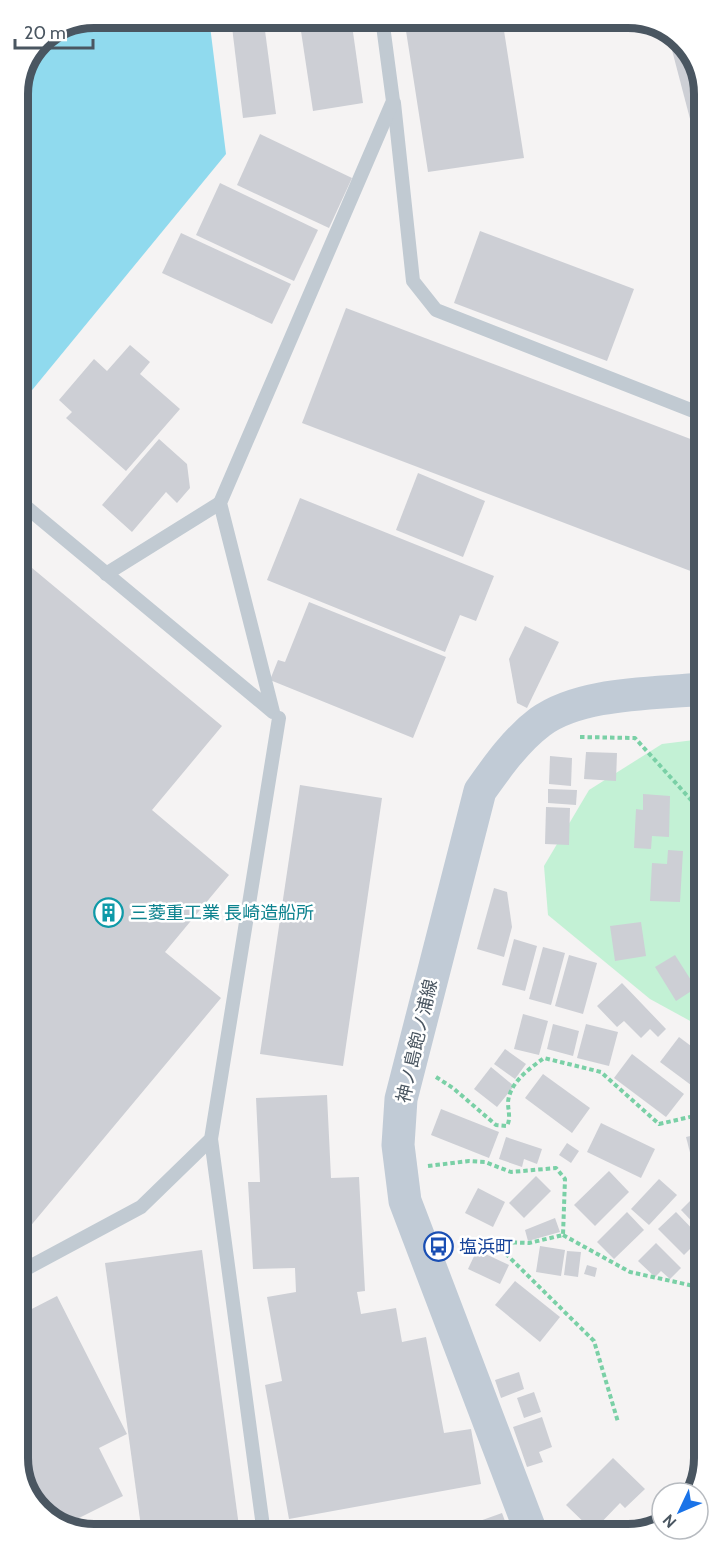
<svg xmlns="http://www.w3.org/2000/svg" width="722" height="1553" viewBox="0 0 722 1553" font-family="Cabin,'Noto Sans JP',sans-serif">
  <rect width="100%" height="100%" fill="#f5f3f3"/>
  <polygon fill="#c3f1d5" points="702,739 703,1028 650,999 548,915 544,866 589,790 662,744"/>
  <polygon fill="#90daee" points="95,18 209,18 226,154 19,406 18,90 41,40"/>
  <g fill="#cdcfd5">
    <polygon points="299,18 351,18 363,103 313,111"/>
    <polygon points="404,18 502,18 524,158 428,172"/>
    <polygon points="264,23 276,114 243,118 232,27"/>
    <polygon points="667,31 674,34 700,70 700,157"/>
    <polygon points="260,134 352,178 329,228 237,185"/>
    <polygon points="220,183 318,230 294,281 196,235"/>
    <polygon points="480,231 634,289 607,361 454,303"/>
    <polygon points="181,233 291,284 272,324 162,273"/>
    <polygon points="346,308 701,443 701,575 302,423"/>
    <polygon points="130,345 150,362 140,374 180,409 126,471 66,418 72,412 59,400 94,359 107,371"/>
    <polygon points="159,439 187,464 190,488 177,503 166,492 132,532 102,505"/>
    <polygon points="418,473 485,501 463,557 396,530"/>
    <polygon points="300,498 494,576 476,621 460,615 445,652 267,580"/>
    <polygon points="20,558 222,726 152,810 229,875 165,952 221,998 28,1229 21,1224"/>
    <polygon points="309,602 446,657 413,738 270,680 278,660 285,662"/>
    <polygon points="525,626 559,642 527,708 517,703 509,659"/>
    <polygon points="586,752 617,753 616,781 584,779"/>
    <polygon points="550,756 572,758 571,786 549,784"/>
    <polygon points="300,785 382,798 343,1066 260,1054"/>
    <polygon points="548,789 577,790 576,805 548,803"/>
    <polygon points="643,794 670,796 669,837 652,836 651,849 634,848 636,809 643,810"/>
    <polygon points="546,807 570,808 569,845 545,844"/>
    <polygon points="668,850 683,851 680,902 650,901 652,863 667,864"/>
    <polygon points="494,888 507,892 512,927 504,957 477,949"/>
    <polygon points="641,922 646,956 615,961 610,926"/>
    <polygon points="514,939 537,946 525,991 502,985"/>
    <polygon points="543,947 565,953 551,1005 529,999"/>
    <polygon points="569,955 597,963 583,1014 555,1006"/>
    <polygon points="675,955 696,988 676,1001 655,967"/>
    <polygon points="622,983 666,1029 658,1037 650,1029 641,1038 624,1021 617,1027 597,1006"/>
    <polygon points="523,1014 548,1021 539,1055 514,1049"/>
    <polygon points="553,1024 579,1031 573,1056 547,1049"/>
    <polygon points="586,1024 618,1032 609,1066 577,1058"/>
    <polygon points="679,1037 703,1055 703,1079 695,1088 660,1062"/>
    <polygon points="505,1049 526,1064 515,1079 494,1064"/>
    <polygon points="632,1054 684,1094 666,1117 614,1078"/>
    <polygon points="491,1067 514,1086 497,1107 474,1089"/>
    <polygon points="543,1074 590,1108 572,1133 525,1098"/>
    <polygon points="327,1095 331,1178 359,1177 365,1291 357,1292 361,1314 396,1308 402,1342 426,1337 444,1433 471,1429 481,1484 289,1519 265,1385 282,1381 267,1297 296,1292 295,1268 253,1269 248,1182 260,1182 256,1098"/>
    <polygon points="441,1109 499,1132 489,1158 431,1135"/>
    <polygon points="601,1123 655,1149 641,1178 587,1152"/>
    <polygon points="703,1133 703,1165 694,1168 686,1137"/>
    <polygon points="506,1137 542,1149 537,1164 524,1159 522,1167 499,1159"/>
    <polygon points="567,1143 579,1151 571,1163 559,1155"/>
    <polygon points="609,1171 629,1192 595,1226 574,1205"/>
    <polygon points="703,1172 703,1194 697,1196 692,1174"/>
    <polygon points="536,1176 551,1191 524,1218 509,1203"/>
    <polygon points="659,1179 677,1195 649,1225 631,1209"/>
    <polygon points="478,1188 505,1202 493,1227 465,1213"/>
    <polygon points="692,1199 703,1210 703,1233 681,1210"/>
    <polygon points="627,1212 644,1230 614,1259 597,1242"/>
    <polygon points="676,1212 701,1238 684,1255 658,1229"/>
    <polygon points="555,1218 560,1232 528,1241 525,1230"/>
    <polygon points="656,1243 681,1268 670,1279 661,1271 655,1277 638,1261"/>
    <polygon points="540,1246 565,1250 561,1276 536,1272"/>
    <polygon points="202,1250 240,1534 142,1534 105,1263"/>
    <polygon points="477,1250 509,1265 500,1284 468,1269"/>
    <polygon points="567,1251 581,1252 578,1277 564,1275"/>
    <polygon points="587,1265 597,1268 595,1277 584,1274"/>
    <polygon points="515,1281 560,1317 540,1342 495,1305"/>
    <polygon points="57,1296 127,1434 99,1448 123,1496 65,1525 48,1519 22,1483 22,1314"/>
    <polygon points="519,1372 524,1389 501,1398 495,1380"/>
    <polygon points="534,1392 541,1412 524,1418 517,1398"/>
    <polygon points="542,1417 552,1447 539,1452 543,1462 527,1467 513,1427"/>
    <polygon points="613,1458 645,1489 625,1508 620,1503 593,1531 566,1505"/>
    <polygon points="502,1513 509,1532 449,1532"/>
  </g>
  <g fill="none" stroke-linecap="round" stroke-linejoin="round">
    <g stroke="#7ad0a6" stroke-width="4" stroke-dasharray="4.5 3" stroke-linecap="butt">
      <polyline points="580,737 635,738 702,812"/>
      <path d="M 436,1077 L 453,1088 L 496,1125 L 507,1126 C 511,1118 508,1111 508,1102 C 510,1082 529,1069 544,1058 L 601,1072 L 659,1124 L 703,1114"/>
      <polyline points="428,1166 469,1161 485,1162 511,1172 556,1168 565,1179 563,1235 529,1243 501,1242 500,1248 594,1341 618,1422"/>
      <polyline points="563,1235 630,1272 703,1288"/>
    </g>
    <g stroke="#c1cad2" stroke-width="14">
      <polyline points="394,103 413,281 436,310 701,414"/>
      <polyline points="19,501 273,712 220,503 393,101 382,18"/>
      <polyline points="106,574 220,503"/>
      <polyline points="211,1139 264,1534"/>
      <polyline points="22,1271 141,1207 211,1139 279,718"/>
    </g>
    <path stroke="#c1cbd6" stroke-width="33" d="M 531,1532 L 405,1201 L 398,1145 L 401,1099 L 480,791 C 497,767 516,740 540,722 C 581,692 653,694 702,689"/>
  </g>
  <defs>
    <symbol id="building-ring" viewBox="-11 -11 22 22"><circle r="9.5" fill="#fff" stroke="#0f9aa8" stroke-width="1.5"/><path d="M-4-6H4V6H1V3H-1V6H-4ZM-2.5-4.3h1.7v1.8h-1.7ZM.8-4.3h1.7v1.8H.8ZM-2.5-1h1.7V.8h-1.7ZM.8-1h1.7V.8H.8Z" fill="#0f9aa8"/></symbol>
    <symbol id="bus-ring" viewBox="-11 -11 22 22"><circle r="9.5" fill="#fff" stroke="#1a4fb4" stroke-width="1.5"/><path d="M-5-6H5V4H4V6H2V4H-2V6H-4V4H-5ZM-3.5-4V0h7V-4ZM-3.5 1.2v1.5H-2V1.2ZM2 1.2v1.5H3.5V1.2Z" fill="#1a4fb4"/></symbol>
  </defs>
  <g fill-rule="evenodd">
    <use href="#building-ring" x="92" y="896" width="33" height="33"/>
    <use href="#bus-ring" x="422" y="1230" width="33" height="33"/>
  </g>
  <g text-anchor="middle" stroke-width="5" stroke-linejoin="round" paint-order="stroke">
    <g font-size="18" fill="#0d838f" stroke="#fff" text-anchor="start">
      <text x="130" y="919">三菱重工業 長崎造船所</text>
    </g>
    <g font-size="18" fill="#4a5661" stroke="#fff">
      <text transform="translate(417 1041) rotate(-77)" y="6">神ノ島飽ノ浦線</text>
    </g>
    <g font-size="18" fill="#164399" stroke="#fff" text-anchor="start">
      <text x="459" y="1253">塩浜町</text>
    </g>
  </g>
  <path d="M0 0H722V1553H0ZM94 28H628A66 66 0 0 1 694 94V1458A66 66 0 0 1 628 1524H94A66 66 0 0 1 28 1458V94A66 66 0 0 1 94 28Z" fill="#fff" fill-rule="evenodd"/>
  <path fill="none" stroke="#4a5661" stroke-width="8" d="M94 28H628A66 66 0 0 1 694 94V1458A66 66 0 0 1 628 1524H94A66 66 0 0 1 28 1458V94A66 66 0 0 1 94 28Z"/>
  <g transform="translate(680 1511) rotate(226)"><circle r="28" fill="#ffffff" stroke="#b7bbc0" stroke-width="1.5"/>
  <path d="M0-4.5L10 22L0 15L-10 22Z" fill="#1a73e8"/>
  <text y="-9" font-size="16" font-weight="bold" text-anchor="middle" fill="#4a5661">N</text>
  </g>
  <path d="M15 39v9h78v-9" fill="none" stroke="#4a5661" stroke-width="3"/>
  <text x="24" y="39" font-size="18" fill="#4a5661" stroke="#ffffff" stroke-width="4.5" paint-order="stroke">20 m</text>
</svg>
